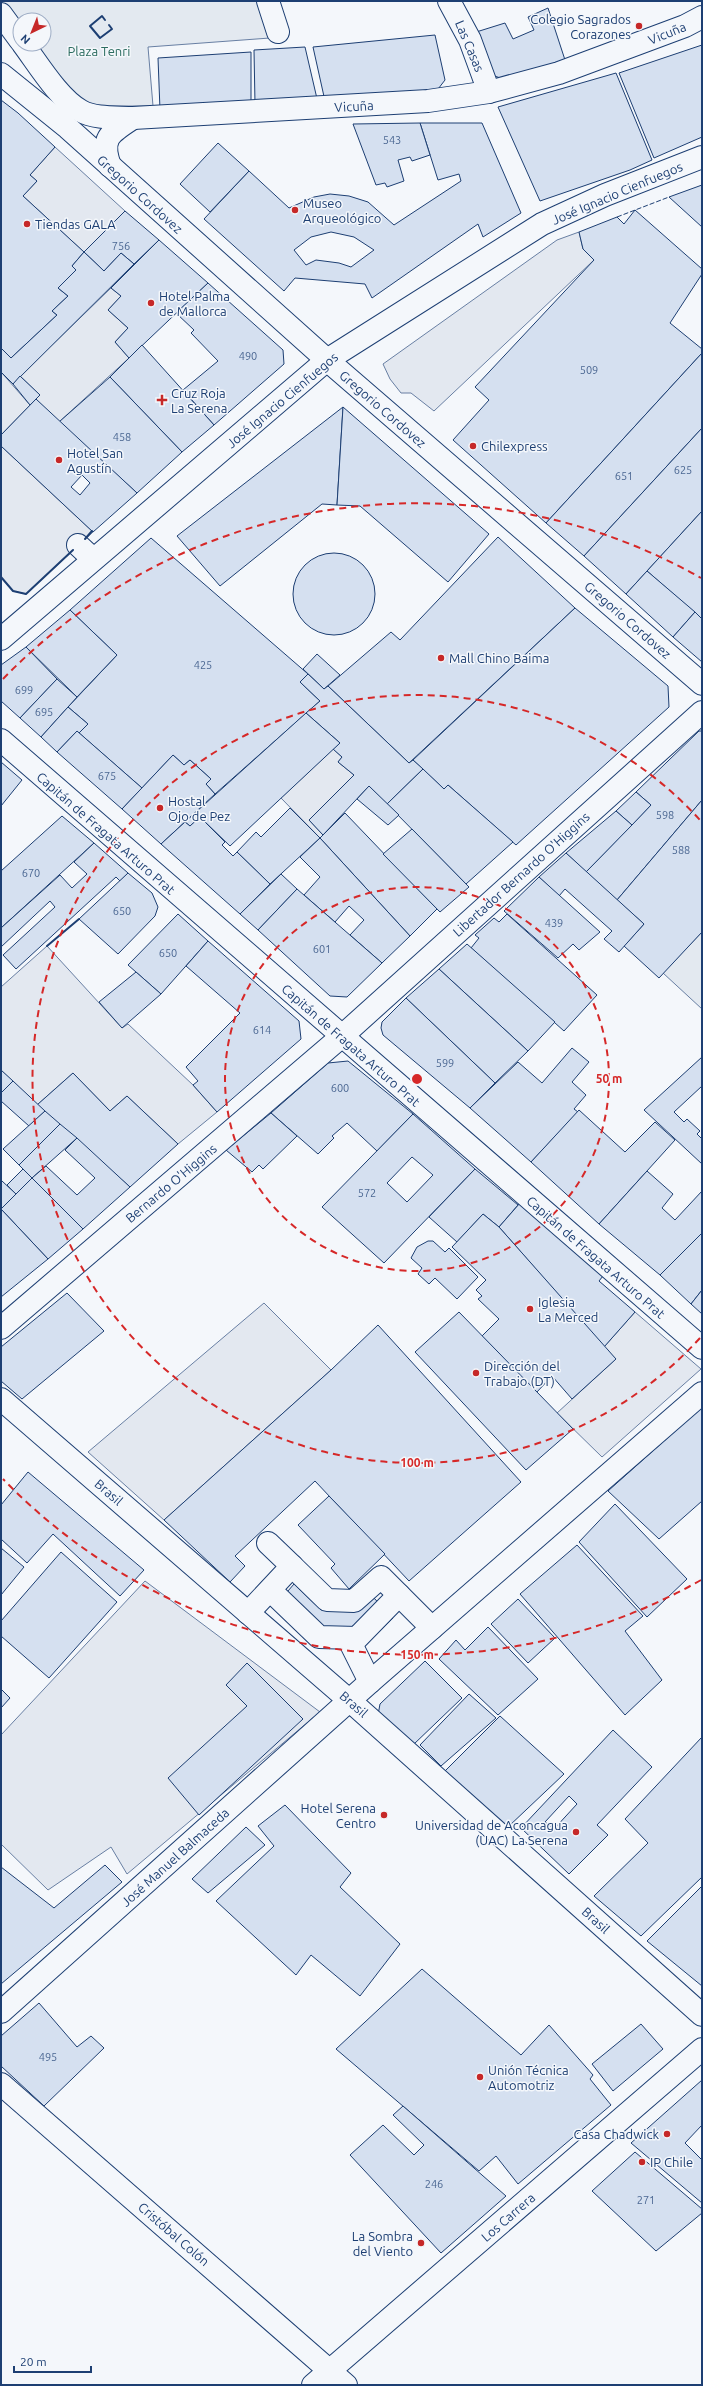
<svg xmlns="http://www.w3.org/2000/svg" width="703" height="2386" viewBox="0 0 703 2386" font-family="Ubuntu,sans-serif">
  <rect width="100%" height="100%" fill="#f4f7fb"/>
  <g fill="#e3e9f0" stroke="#687fa3">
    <polygon points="1,1 258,1 270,38 148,47 153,106 94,106 72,97 35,44 44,44 44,20 20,20 20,26"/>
    <polygon points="702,932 702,1009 663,973"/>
  </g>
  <g fill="#e3e8f0" stroke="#687fa3">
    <polygon points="55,147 125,211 84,252 23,196 37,181 30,175"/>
    <polygon points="579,232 583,249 594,260 434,411 411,393 401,393 390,379 383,364 557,240"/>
    <polygon points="111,288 121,296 108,310 128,328 115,342 129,358 59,422 36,399 40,395 20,376"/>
    <polygon points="1,372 30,405 1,435"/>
    <polygon points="1,446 93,532 26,594 13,591 1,577"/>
    <polygon points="333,749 342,757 338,762 354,775 309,820 323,835 320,838 281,798"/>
    <polygon points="47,946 122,1028 128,1024 193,1085 217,1112 178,1144 127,1096 110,1111 73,1073 37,1105 1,1070 1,987"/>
    <polygon points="264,1303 331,1370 164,1520 88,1452"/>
    <polygon points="635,1312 701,1369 602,1457 557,1413 616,1359 604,1347"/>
    <polygon points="145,1581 320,1712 127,1874 111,1847 48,1890 1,1844 1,1735"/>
  </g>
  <g fill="#d5e0f0" stroke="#1d3f73" fill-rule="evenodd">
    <polygon points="548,8 566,63 506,80 489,74 473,33 505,23 513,39 534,30 528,17"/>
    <polygon points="435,35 445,80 435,93 325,101 313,47"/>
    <polygon points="702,45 702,137 654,158 619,73"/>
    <polygon points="305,47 318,103 255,104 254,50"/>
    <polygon points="251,52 251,106 160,110 158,58"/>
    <polygon points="616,73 652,160 630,170 540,201 498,107"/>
    <polygon points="1,100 18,113 55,147 30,175 37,181 23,196 84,252 72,266 76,270 58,288 68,296 52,311 57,315 11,358 1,348"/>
    <path d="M 420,123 L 482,123 L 521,213 L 483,237 L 478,224 L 372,298 L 365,284 L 295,278 L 284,291 L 204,219 L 249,171 L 289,208 L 314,197 L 330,194 L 349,196 L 368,202 L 394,225 L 461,181 L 459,174 L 438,180 ZM 331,232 L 354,237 L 374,250 L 351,267 L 339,263 L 316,260 L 306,265 L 294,250 L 311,237 Z"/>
    <polygon points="420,123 430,155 412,161 410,157 398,160 404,181 387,187 385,183 376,185 353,124"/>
    <polygon points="218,143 249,171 210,212 180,184"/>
    <polygon points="702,185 702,227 669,197"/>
    <polygon points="635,210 702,269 702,274 670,323 702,349 702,353 546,523 453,440 489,400 475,387 594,260 583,249 579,232 617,217 624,224"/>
    <polygon points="125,211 159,240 134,264 121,253 104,271 84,252"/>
    <polygon points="159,240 208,283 129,358 115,342 128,328 108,310 121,296 111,288"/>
    <polygon points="84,252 104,271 121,253 134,264 13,384 1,372 1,348 11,358 57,315 52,311 68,296 58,288 76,270 72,266"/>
    <polygon points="208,283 283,350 284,364 214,425 183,390 218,361 191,333 194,330 176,313"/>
    <polygon points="142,345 214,425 182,452 110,377"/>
    <polygon points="702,353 702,428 584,556 546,523"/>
    <polygon points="20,376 40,395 30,405 13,384"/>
    <polygon points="110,377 182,452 137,493 59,422"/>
    <path d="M 36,399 L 137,493 L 93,532 L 1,446 L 1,435 ZM 82,475 L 90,483 L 80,495 L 71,487 Z"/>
    <polygon points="343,407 337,505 322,504 220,586 177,536"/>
    <polygon points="343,407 489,534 448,582 360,506 337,505"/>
    <polygon points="702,428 702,511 626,594 584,556"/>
    <polygon points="702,511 702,619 647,571"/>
    <polygon points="498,537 575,608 409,763 328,686 391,632 400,640"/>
    <polygon points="151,538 308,674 300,682 320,701 215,794 206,784 211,779 190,760 184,765 173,755 142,788 79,733 88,724 68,707 117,655 70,610"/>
    <circle cx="334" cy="594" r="41"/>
    <polygon points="647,571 695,612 673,637 626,594"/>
    <polygon points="575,608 668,686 669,707 516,845 448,785 444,789 413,760"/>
    <polygon points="70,610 117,655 77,697 26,647"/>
    <polygon points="695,612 702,619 702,662 673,637"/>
    <polygon points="26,647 57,679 20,718 1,701 1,665"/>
    <polygon points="317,654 340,675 324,689 303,669"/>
    <polygon points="308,674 324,689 328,686 409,763 413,760 423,769 387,804 369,786 323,835 309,820 354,775 338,762 342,757 333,749 340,743 306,713 320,701 300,682"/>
    <polygon points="57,679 77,697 41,737 20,718"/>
    <polygon points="68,707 88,724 79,733 77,731 57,752 41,737"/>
    <polygon points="306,713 340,743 230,846 200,817 190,826 185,822"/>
    <polygon points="77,731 142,788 122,809 57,752"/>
    <polygon points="699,731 702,731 702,800 617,900 586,872 651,805 636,792"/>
    <polygon points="173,755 184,765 190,760 211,779 206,784 215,794 161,844 122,809"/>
    <polygon points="1,762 22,780 1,806"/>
    <polygon points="423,769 444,789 448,785 513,842 466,884 387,804"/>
    <polygon points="369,786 399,815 388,825 357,799"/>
    <polygon points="636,792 651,805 632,825 616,811"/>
    <polygon points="702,800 702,932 659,978 624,946 644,924 617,900"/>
    <polygon points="290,808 320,838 270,884 237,852 256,832 261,837"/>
    <polygon points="616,811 632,825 586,872 566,853"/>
    <polygon points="345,813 437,909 410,936 320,838"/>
    <polygon points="62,816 94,843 1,928 1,871"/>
    <polygon points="200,817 225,842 222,845 233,856 237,852 270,884 240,914 161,844 185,822 190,826"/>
    <polygon points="412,829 469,887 440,912 383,854"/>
    <polygon points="320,838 410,936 382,963 350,935 364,920 349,906 335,922 304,895 320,877 300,857"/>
    <polygon points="94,843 128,873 120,881 116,877 16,969 3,955 55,907 50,901 1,947 1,928 60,875 72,888 87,874 74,862"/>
    <polygon points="566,853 644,924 619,952 604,939 612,931 565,889 559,896 539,877"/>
    <polygon points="128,873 152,893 158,907 155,916 118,954 79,919"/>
    <polygon points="281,874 297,889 258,930 240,914"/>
    <polygon points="539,877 600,932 579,950 573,944 558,958 504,911"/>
    <polygon points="297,889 382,963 347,997 330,996 258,930"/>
    <polygon points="178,914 208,941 161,994 128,965"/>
    <polygon points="507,914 597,995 564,1031 471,948 479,938 475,935 494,918 499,922"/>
    <polygon points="208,941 299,1021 301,1039 217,1112 193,1085 198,1081 186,1067 240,1013 186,966"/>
    <polygon points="467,944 555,1022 528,1051 439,969"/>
    <polygon points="439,969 528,1051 495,1083 406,998"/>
    <polygon points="136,972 161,994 122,1028 99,1002"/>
    <polygon points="406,998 495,1083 470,1108 383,1035 381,1028 382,1022"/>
    <polygon points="572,1048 589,1062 572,1082 586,1095 574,1109 578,1112 531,1162 470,1108 518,1062 542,1083"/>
    <polygon points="702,1057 702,1086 674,1112 684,1122 687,1119 700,1131 697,1134 702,1139 702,1164 644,1110"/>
    <polygon points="348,1061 413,1114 377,1151 347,1123 332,1136 334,1138 318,1154 271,1113 328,1063"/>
    <polygon points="1,1070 13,1081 1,1093"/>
    <polygon points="73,1073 110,1111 127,1096 178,1144 130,1187 37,1105"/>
    <polygon points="13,1081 45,1111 29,1126 1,1101 1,1093"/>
    <polygon points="579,1110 625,1152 655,1122 675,1140 599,1224 531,1162"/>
    <polygon points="45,1111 60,1124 19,1165 3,1149"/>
    <polygon points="271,1113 297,1136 263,1169 259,1165 252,1172 226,1150"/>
    <path d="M 413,1114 L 475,1169 L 384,1263 L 322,1207 ZM 412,1157 L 433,1175 L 407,1202 L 387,1183 Z"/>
    <polygon points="60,1124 77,1138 32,1178 19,1165"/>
    <polygon points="77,1138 130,1187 83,1229 32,1178 46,1166 77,1195 95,1178 65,1150"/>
    <polygon points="23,1169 32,1178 16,1194 7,1185"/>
    <polygon points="475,1169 518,1205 499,1227 483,1214 457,1242 429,1217"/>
    <polygon points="647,1171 673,1194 662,1208 675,1220 702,1191 702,1233 660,1275 599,1224"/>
    <polygon points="32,1178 83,1229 48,1259 1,1209"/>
    <polygon points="2,1181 16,1194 1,1209 1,1182"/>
    <polygon points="520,1203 603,1276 599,1281 635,1312 604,1347 499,1227"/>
    <polygon points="1,1209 48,1259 1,1297"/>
    <polygon points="483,1214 499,1227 616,1359 572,1399 552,1376 536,1393 482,1336 499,1319 478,1299 482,1296 476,1290 486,1280 452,1247"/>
    <polygon points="702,1233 702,1290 691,1304 660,1275"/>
    <polygon points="428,1241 433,1241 445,1252 449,1248 478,1277 457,1299 435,1278 429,1284 418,1274 422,1268 411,1258 417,1247"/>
    <polygon points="702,1290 702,1314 691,1304"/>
    <polygon points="67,1293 104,1331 22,1399 1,1381 1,1347"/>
    <polygon points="459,1312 573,1429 526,1470 415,1352"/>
    <polygon points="378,1325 521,1482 409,1581 315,1481 235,1556 245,1566 230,1582 164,1520 331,1370"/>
    <polygon points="702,1407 702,1501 659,1539 608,1491"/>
    <polygon points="28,1472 144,1570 120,1596 53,1534 27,1563 1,1539 1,1505"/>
    <polygon points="329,1496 385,1554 349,1589 331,1568 335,1564 298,1525"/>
    <polygon points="615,1504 687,1579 647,1617 579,1542"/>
    <polygon points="577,1545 643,1616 625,1631 662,1680 625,1715 520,1594"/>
    <polygon points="1,1548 24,1567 1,1595"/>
    <polygon points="61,1552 117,1602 49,1678 1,1636 1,1621"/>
    <polygon points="294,1584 321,1610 357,1610 372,1596 393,1618 363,1647 275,1606"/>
    <polygon points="518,1599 555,1638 528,1663 491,1624"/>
    <polygon points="488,1627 538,1679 498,1715 439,1659 456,1640 465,1650"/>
    <polygon points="425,1661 462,1698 413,1745 378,1715 380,1704"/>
    <polygon points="247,1663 303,1719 199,1815 168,1778 247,1706 226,1685"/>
    <polygon points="1,1689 10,1698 1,1708"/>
    <polygon points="469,1694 496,1718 441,1766 420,1745"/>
    <polygon points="500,1716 564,1774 508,1827 445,1771"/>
    <path d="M 613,1730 L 652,1767 L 597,1825 L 608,1835 L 569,1874 L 521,1828 ZM 569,1796 L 577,1804 L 554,1829 L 545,1822 Z"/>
    <polygon points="702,1737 702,1877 641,1936 594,1896 648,1843 625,1819"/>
    <polygon points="285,1805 351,1873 340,1887 400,1944 360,1996 311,1955 296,1975 216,1901 274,1846 258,1826"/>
    <polygon points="246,1827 265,1845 208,1893 192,1879"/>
    <polygon points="105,1865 122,1882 1,1984 1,1867 54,1908"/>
    <polygon points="702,1886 702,1986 647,1941"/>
    <polygon points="422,1969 521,2055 549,2025 593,2075 590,2079 611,2105 518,2184 496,2156 479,2171 336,2049"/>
    <polygon points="39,2003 77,2047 91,2036 104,2048 44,2106 1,2066 1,2036"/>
    <polygon points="641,2024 663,2049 613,2091 592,2064"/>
    <polygon points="702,2080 702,2125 685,2143 702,2160 702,2203 631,2143"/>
    <polygon points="403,2106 506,2196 441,2253 350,2155 383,2125 414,2155 424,2145 393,2115"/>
    <polygon points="635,2152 702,2209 702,2213 656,2251 592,2191"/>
  </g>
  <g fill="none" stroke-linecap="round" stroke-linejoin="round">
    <defs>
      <g id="minor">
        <polyline points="268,1 278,32"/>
        <polyline points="449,1 470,40 489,92"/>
        <polyline points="1,14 20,40"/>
        <path d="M 23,44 C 38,64 59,99 81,111 C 95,119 117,117 133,118 L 428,101 L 489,92 L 559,73 L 685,26 L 702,17"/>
        <polyline points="1,74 68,128 327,360 702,684"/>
        <path d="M 110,166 C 100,138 110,133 133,118"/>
        <polyline points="78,545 93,559"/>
        <polyline points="1,740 702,1348"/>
        <polyline points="1,1328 341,1037 702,712"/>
        <polyline points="1,1399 358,1708 702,2015"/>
        <polyline points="268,1543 292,1566"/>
        <polyline points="270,1590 319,1637 357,1638 399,1595"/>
        <polyline points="248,1613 292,1566 327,1600 354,1601 381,1577 432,1628"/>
        <polyline points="348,1638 370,1682"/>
        <polyline points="1,2012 370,1682 702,1393"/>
        <polyline points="1,2084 346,2385"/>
        <polyline points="313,2385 702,2049"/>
      </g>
      <polyline id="major" points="1,639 327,360 542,224 605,195 702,157"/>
    </defs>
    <use href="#minor" stroke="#1d3f73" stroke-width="24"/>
    <use href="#major" stroke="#1d3f73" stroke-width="24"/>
    <use href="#minor" stroke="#f4f7fb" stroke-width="22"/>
    <use href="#major" stroke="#f4f7fb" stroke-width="22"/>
    <polyline stroke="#1d3f73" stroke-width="1" stroke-dasharray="5 2" stroke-linecap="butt" points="617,217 669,197"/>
    <g stroke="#1d3f73" stroke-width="2">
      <polyline points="105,20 102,16 90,26 100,38 112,29 109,25"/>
      <polyline points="85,539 92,531"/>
      <polyline points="1,577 13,591 26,594 73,550"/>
      <polyline points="47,946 79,919"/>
    </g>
  </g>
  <g fill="none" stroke="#d62828" stroke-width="2" stroke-dasharray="7 5">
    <circle cx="417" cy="1079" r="192"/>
    <path d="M700 1338A384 384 0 1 1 700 820"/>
    <path d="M701 1580A576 576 0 0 1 3 1479M3 679A576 576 0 0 1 701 578"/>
  </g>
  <g fill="#c62828" stroke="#f4f7fb" stroke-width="1.5">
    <circle cx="639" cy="26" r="4"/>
    <circle cx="295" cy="210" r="4"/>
    <circle cx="27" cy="224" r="4"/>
    <circle cx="151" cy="303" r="4"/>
    <path d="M160 394h4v4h4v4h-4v4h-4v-4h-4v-4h4z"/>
    <circle cx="473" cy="446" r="4"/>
    <circle cx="59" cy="460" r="4"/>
    <circle cx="441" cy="658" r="4"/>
    <circle cx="160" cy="808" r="4"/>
    <circle cx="530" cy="1309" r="4"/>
    <circle cx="476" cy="1373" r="4"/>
    <circle cx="384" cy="1815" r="4"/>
    <circle cx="576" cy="1832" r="4"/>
    <circle cx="480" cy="2077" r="4"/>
    <circle cx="667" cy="2134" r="4"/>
    <circle cx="642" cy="2162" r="4"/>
    <circle cx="421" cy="2243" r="4"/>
  </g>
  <g text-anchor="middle" stroke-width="3" stroke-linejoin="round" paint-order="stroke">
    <g font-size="11" fill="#4b6792">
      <text x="392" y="144">543</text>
      <text x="121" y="250">756</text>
      <text x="248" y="360">490</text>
      <text x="589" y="374">509</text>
      <text x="122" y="441">458</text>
      <text x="683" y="474">625</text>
      <text x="624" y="480">651</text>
      <text x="203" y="669">425</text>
      <text x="24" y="694">699</text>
      <text x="44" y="716">695</text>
      <text x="107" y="780">675</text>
      <text x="665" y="819">598</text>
      <text x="681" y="854">588</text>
      <text x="31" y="877">670</text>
      <text x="122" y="915">650</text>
      <text x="554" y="927">439</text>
      <text x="322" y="953">601</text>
      <text x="168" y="957">650</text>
      <text x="262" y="1034">614</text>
      <text x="445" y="1067">599</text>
      <text x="340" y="1092">600</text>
      <text x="367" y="1197">572</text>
      <text x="48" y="2061">495</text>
      <text x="434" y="2188">246</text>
      <text x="646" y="2204">271</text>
    </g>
    <g font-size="13" fill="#1d3f73" stroke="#f4f7fb" text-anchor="start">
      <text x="631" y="24" text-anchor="end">Colegio Sagrados<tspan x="631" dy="15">Corazones</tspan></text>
      <text x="303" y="208">Museo<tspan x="303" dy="15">Arqueológico</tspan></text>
      <text x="35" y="229">Tiendas GALA</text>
      <text x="159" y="301">Hotel Palma<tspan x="159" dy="15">de Mallorca</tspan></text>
      <text x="171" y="398">Cruz Roja<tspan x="171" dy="15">La Serena</tspan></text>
      <text x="481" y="451">Chilexpress</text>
      <text x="67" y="458">Hotel San<tspan x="67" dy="15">Agustín</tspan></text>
      <text x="449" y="663">Mall Chino Baima</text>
      <text x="168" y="806">Hostal<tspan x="168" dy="15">Ojo de Pez</tspan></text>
      <text x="538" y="1307">Iglesia<tspan x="538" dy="15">La Merced</tspan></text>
      <text x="484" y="1371">Dirección del<tspan x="484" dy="15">Trabajo (DT)</tspan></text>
      <text x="376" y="1813" text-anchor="end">Hotel Serena<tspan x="376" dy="15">Centro</tspan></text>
      <text x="568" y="1830" text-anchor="end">Universidad de Aconcagua<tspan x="568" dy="15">(UAC) La Serena</tspan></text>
      <text x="488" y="2075">Unión Técnica<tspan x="488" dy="15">Automotriz</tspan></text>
      <text x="659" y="2139" text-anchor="end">Casa Chadwick</text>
      <text x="650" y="2167">IP Chile</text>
      <text x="413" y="2241" text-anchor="end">La Sombra<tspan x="413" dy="15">del Viento</tspan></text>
    </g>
    <g font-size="13" fill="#1d3f73" stroke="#f4f7fb">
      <text transform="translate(667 33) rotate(-22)" y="5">Vicuña</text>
      <text transform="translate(470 46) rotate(67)" y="5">Las Casas</text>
      <text transform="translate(354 106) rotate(-3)" y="5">Vicuña</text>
      <text transform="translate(617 193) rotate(-23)" y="5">José Ignacio Cienfuegos</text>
      <text transform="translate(140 194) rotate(42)" y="5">Gregorio Cordovez</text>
      <text transform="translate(282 400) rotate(-40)" y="5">José Ignacio Cienfuegos</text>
      <text transform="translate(383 409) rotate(41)" y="5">Gregorio Cordovez</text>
      <text transform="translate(628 620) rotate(41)" y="5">Gregorio Cordovez</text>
      <text transform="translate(106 833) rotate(41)" y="5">Capitán de Fragata Arturo Prat</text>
      <text transform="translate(521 874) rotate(-42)" y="5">Libertador Bernardo O'Higgins</text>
      <text transform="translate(351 1045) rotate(41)" y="5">Capitán de Fragata Arturo Prat</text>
      <text transform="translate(171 1183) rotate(-40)" y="5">Bernardo O'Higgins</text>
      <text transform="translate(596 1257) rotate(41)" y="5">Capitán de Fragata Arturo Prat</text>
      <text transform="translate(109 1492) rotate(41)" y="5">Brasil</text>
      <text transform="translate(354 1704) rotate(41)" y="5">Brasil</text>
      <text transform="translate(175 1857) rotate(-42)" y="5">José Manuel Balmaceda</text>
      <text transform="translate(596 1920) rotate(42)" y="5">Brasil</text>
      <text transform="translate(508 2217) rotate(-41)" y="5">Los Carrera</text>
      <text transform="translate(174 2234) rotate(41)" y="5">Cristóbal Colón</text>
    </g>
    <g font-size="13" fill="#2c6c60" stroke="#f4f7fb">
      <text x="99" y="56">Plaza Tenri</text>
    </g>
  </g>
  <circle cx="417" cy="1079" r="6" fill="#d62828" stroke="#f4f7fb" stroke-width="2"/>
  <g font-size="12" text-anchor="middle" font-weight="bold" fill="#d62828" stroke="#f4f7fb" stroke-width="3" stroke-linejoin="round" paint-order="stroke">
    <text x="609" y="1083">50 m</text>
    <text x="417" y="1467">100 m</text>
    <text x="417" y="1659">150 m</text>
  </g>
  <rect width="703" height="2386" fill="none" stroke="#1d3f73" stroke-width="4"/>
  <g transform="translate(32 32) rotate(223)"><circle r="19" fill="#f4f7fb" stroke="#9eadc5"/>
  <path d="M0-3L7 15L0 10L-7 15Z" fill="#c62828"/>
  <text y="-6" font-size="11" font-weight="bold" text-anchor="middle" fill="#1d3f73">N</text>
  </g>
  <path d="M14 2366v6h77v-6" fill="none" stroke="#1d3f73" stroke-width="2"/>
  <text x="20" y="2366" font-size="12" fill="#1d3f73" stroke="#f4f7fb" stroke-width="3" paint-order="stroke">20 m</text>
</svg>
